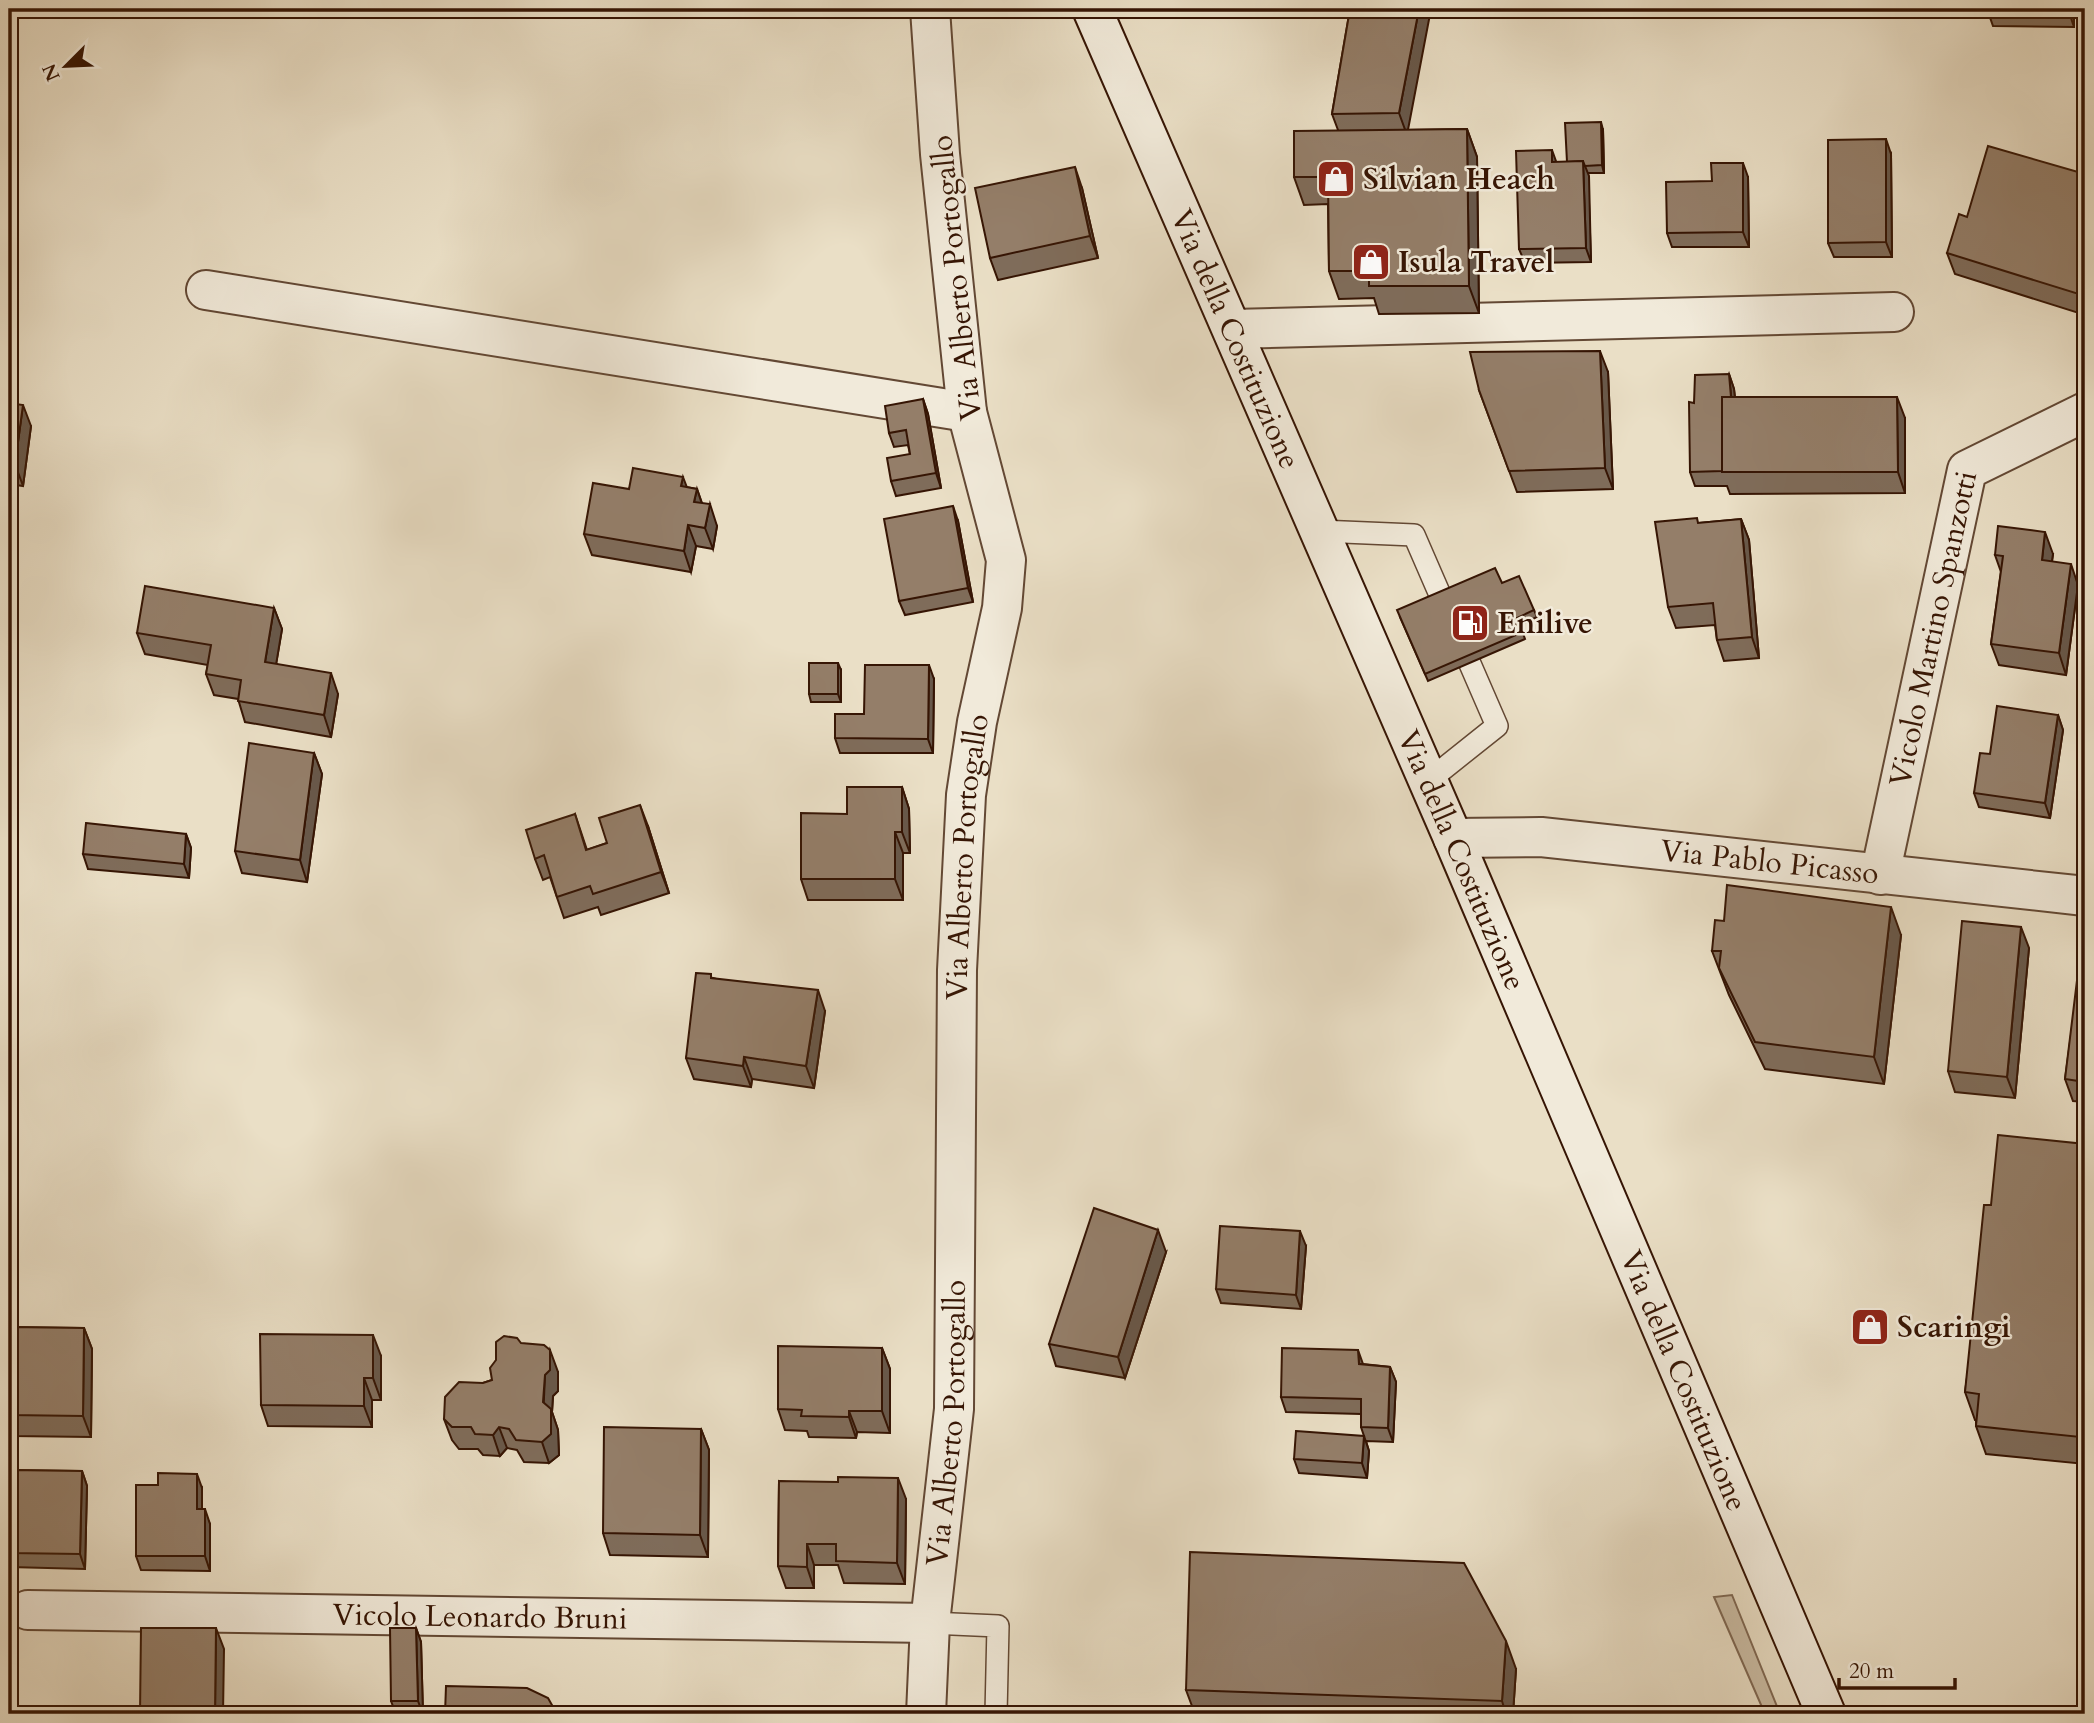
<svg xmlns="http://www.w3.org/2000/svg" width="2094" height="1723" viewBox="0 0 2094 1723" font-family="Cardo,serif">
  <rect width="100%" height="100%" fill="#eadfc6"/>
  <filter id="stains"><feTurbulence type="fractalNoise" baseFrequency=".00286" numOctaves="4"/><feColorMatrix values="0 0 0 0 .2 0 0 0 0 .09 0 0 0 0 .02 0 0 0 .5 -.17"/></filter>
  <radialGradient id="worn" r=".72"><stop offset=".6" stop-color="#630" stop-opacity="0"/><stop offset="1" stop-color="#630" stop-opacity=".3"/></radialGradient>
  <polygon fill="#cbbda5" stroke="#806954" stroke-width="2" points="1732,1595 1780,1714 1765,1714 1714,1597"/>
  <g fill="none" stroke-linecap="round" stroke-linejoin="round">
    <defs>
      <g id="service">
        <polyline points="1320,531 1414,535 1497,726 1428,781"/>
        <polyline points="930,1623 998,1626 996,1714"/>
      </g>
      <g id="minor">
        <polyline points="206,290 967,412"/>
        <polyline points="1233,329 1894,312"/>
        <path id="s1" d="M 1453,838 L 1541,837 L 2085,896"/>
        <path id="s2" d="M 1880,875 L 1967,470 L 2085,412"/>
        <path id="s3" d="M 28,1610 L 930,1623"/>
        <path id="s4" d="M 926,1714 L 930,1623 L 954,1409 L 957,970 L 966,795 L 977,722 L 1002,608 L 1006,560 L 967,412 L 940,154 L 930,9"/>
      </g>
      <g id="secondary">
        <path id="s5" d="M 1092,9 L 1453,838 L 1826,1714"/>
      </g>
    </defs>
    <use href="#service" stroke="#634834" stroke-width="24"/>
    <use href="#minor" stroke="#634834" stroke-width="42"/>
    <use href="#secondary" stroke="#361504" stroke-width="42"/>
    <use href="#service" stroke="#f1eada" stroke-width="21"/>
    <use href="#minor" stroke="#f1eada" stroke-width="38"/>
    <use href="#secondary" stroke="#f1eada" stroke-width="38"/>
  </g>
  <g fill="#7f6c5a" stroke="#361504" stroke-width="2">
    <polygon points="1350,9 1408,130 1467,129 1477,157 1479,313 1379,314 1374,298 1339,299 1329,271 1328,204 1304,205 1294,177 1338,130 1332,114"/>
    <polygon points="1987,9 2074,9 2074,27 1993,26"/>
    <polygon points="1603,130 1604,173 1588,173 1591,262 1525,263 1519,249 1556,162 1567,162"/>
    <polygon points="1891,154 1892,257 1834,257 1828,243"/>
    <polygon points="2085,174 2085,315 1955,274 1947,253"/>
    <polygon points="1748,177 1749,247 1672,247 1667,233 1712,181"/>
    <polygon points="1082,188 1098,258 998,280 990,258"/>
    <polygon points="1608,372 1613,489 1517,492 1479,390"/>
    <polygon points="1729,374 1734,389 1735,397 1905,418 1905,493 1730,494 1727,486 1695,486 1690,472"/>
    <polygon points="923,399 928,414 941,488 896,496 891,481 910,454 908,445 894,447 889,433"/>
    <polygon points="9,403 31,426 23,486 9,484"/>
    <polygon points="686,487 697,489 702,503 717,526 713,549 696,546 691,572 592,555 584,534 629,489"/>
    <polygon points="1741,519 1749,540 1759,658 1724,661 1717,640 1715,625 1676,628 1668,607 1699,523"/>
    <polygon points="958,521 973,602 905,615 899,601"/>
    <polygon points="2053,554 2052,561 2078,585 2066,675 1999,665 1991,644 2001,572 1995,555"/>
    <polygon points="1502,583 1534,610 1537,617 1520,625 1525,639 1428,681 1400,617"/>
    <polygon points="274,608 282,629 276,664 338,694 331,737 245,722 238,699 214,695 206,674 208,665 145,654 137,633"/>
    <polygon points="841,670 841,702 811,702 809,694"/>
    <polygon points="934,679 933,753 840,753 835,738 864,714"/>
    <polygon points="2058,715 2063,730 2050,818 1979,807 1974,793 1990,754"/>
    <polygon points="314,753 322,774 307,882 242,873 235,851"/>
    <polygon points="902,787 909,809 910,853 903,853 903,900 808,900 801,879 847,814"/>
    <polygon points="575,814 587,850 607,843 648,826 669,893 601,915 598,907 564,918 550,877 543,880 535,859"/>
    <polygon points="186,834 191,848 189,878 88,869 83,854"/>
    <polygon points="2085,931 2085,1102 2073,1101 2065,1079"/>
    <polygon points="1901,935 1884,1084 1765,1069 1729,995 1712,951"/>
    <polygon points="2029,948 2015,1098 1955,1092 1948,1071"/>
    <polygon points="713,978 825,1011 814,1088 752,1079 751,1087 694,1079 686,1058"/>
    <polygon points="2085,1144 2085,1464 1986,1454 1976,1426 1976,1420 1975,1420 1965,1392 1991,1205"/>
    <polygon points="1306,1246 1301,1309 1221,1303 1216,1289"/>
    <polygon points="1166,1252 1125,1378 1056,1366 1049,1344"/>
    <polygon points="9,1327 84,1328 92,1349 91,1437 11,1436 9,1430"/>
    <polygon points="882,1348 890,1369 890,1433 857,1432 856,1438 809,1437 807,1431 785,1430 778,1409"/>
    <polygon points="381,1356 381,1400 372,1400 372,1427 268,1426 261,1405"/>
    <polygon points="496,1360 558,1372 558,1391 553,1396 552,1412 558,1430 559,1455 549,1463 524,1462 517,1450 507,1448 500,1456 483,1455 478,1449 459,1449 452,1440 444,1419 483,1383 492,1380"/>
    <polygon points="1363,1364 1390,1367 1396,1382 1393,1442 1366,1441 1369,1451 1367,1478 1299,1473 1294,1459 1364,1436 1361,1427 1361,1414 1286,1412 1281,1397"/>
    <polygon points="701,1429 709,1450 708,1557 610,1555 603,1533"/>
    <polygon points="9,1470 82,1471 87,1486 85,1569 10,1567"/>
    <polygon points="779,1481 906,1499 905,1584 844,1583 838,1565 814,1565 814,1588 786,1588 778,1566"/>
    <polygon points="202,1488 202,1509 210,1524 210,1571 141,1570 136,1556"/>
    <polygon points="416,1628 421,1642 423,1714 396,1714 391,1701"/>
    <polygon points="1516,1669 1513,1714 1195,1714 1186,1690"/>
  </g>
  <g fill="#68584a" stroke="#361504" stroke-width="2">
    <polygon points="1419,9 1431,9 1407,135 1399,113"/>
    <polygon points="2068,9 2074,9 2074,27"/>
    <polygon points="1601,122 1603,130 1604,173 1602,165"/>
    <polygon points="1467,129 1477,157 1479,313 1469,286"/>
    <polygon points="1886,139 1891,154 1892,257 1886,242"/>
    <polygon points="1552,150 1557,164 1552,162"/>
    <polygon points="1583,161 1589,176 1591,262 1586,248"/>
    <polygon points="1743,163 1748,177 1749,247 1743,232"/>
    <polygon points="1075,167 1082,188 1098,258 1090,236"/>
    <polygon points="9,345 15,363 11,396 9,390"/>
    <polygon points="1600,351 1608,372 1613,489 1605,468"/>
    <polygon points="1729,374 1734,389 1737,419 1732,404"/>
    <polygon points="1897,397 1905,418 1905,493 1898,472"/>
    <polygon points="923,399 928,414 941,488 936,473"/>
    <polygon points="23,405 31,426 23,486 15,464"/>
    <polygon points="683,477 691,498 681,486"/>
    <polygon points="697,489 704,510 694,502"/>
    <polygon points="710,504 717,526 713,549 705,528"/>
    <polygon points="953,506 958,521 973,602 968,588"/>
    <polygon points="1741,519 1749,540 1759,658 1752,637"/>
    <polygon points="688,525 696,546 691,572 684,551"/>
    <polygon points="2045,532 2053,554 2049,581 2042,560"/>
    <polygon points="2071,564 2078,585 2066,675 2059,653"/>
    <polygon points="274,608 282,629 273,683 265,662"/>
    <polygon points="838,663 841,670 841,702 838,694"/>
    <polygon points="929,665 934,679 933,753 928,739"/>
    <polygon points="331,673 338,694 331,737 324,715"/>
    <polygon points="2058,715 2063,730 2050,818 2045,803"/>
    <polygon points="314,753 322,774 307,882 300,860"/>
    <polygon points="902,787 909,809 910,853 902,832"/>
    <polygon points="640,805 648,826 669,893 661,872"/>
    <polygon points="895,832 903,853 903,900 895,879"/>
    <polygon points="186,834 191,848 189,878 184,864"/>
    <polygon points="1891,907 1901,935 1884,1084 1874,1057"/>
    <polygon points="2021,927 2029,948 2015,1098 2007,1077"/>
    <polygon points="818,990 825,1011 814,1088 806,1066"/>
    <polygon points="744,1057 752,1079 751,1087 743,1066"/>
    <polygon points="1158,1230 1166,1252 1125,1378 1118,1357"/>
    <polygon points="1300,1231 1306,1246 1301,1309 1296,1295"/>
    <polygon points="84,1328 92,1349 91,1437 83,1416"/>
    <polygon points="373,1335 381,1356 381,1400 373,1378"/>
    <polygon points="882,1348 890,1369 890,1433 882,1411"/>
    <polygon points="550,1350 558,1372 558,1391 553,1396 552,1412 558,1430 559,1455 549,1463 542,1442 545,1375"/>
    <polygon points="1358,1350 1363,1364 1359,1364"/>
    <polygon points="1390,1367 1396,1382 1393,1442 1388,1428"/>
    <polygon points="364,1378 372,1400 372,1427 364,1406"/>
    <polygon points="2085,1387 2085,1451 2080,1437"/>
    <polygon points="849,1411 857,1432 856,1438 849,1417"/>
    <polygon points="499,1427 507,1448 500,1456 493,1435"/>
    <polygon points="701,1429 709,1450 708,1557 700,1535"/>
    <polygon points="1364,1436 1369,1451 1367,1478 1362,1463"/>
    <polygon points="82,1471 87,1486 85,1569 80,1554"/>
    <polygon points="197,1474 202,1488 202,1524 197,1509"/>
    <polygon points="898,1478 906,1499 905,1584 897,1563"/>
    <polygon points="205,1509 210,1524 210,1571 205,1556"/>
    <polygon points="807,1544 814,1565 814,1588 807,1567"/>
    <polygon points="216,1628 224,1649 223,1714 215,1714"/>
    <polygon points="416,1628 421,1642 423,1714 418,1701"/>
    <polygon points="1506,1641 1516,1669 1513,1714 1506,1714 1502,1701"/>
  </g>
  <g fill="#947e69" stroke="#361504" stroke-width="2">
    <polygon points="1350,9 1419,9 1399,113 1332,114"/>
    <polygon points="1601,122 1602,165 1585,166 1583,161 1567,162 1565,123"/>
    <polygon points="1467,129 1469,286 1369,286 1369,271 1329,271 1328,177 1294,177 1294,131"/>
    <polygon points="1886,139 1886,242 1828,243 1828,140"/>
    <polygon points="1988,146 2085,174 2085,296 1947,253 1959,214 1967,217"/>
    <polygon points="1552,150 1552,162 1583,161 1586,248 1519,249 1516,151"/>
    <polygon points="1711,163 1743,163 1743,232 1667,233 1666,182 1712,181"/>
    <polygon points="1075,167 1090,236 990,258 975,188"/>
    <polygon points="1600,351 1605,468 1509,471 1479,390 1470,352"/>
    <polygon points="1729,374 1731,397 1722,397 1722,471 1690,472 1689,402 1694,403 1695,375"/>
    <polygon points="1722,397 1897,397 1898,472 1722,472"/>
    <polygon points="923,399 936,473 891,481 887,458 910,454 906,430 889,433 885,406"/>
    <polygon points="9,403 23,405 15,464 9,464"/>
    <polygon points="633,468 683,477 681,486 697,489 694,502 710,504 705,528 688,525 684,551 584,534 593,483 629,489"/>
    <polygon points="953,506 968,588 899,601 884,519"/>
    <polygon points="1697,518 1698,523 1741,519 1752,637 1717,640 1713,603 1668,607 1655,522"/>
    <polygon points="1998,526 2045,532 2042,560 2071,564 2059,653 1991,644 2003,556 1995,555"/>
    <polygon points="1495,568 1502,583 1519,576 1534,610 1517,618 1523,632 1425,674 1397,610"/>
    <polygon points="145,586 274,608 265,662 331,673 324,715 238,701 241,680 206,674 211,645 137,633"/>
    <rect x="809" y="663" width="29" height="31"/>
    <polygon points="865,665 929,665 928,739 835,738 835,714 864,714"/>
    <polygon points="1997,706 2058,715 2045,803 1974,793 1980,753 1990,754"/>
    <polygon points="249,743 314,753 300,860 235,851"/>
    <polygon points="847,787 902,787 902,832 895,832 895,879 801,879 801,813 847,814"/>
    <polygon points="640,805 661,872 593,894 590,886 557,897 544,855 535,859 526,830 575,814 586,850 607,843 599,818"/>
    <polygon points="86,823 186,834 184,864 83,854"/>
    <polygon points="1727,885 1891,907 1874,1057 1755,1042 1719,968 1721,951 1712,951 1715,920 1724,921"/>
    <polygon points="1962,921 2021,927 2007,1077 1948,1071"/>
    <polygon points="2083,931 2085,931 2085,1082 2065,1079"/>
    <polygon points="696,973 711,974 711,978 818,990 806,1066 744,1057 743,1066 686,1058"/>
    <polygon points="1998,1135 2085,1144 2085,1387 2080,1437 1976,1426 1979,1394 1965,1392 1984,1205 1991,1205"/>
    <polygon points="1094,1208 1158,1230 1118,1357 1049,1344"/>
    <polygon points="1220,1226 1300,1231 1296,1295 1216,1289"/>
    <polygon points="9,1327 84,1328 83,1416 9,1415"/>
    <polygon points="260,1334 373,1335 373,1378 364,1378 364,1406 261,1405"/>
    <polygon points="504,1336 517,1338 521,1343 544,1345 550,1350 550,1370 545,1375 543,1402 551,1409 551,1434 542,1442 516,1440 509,1429 499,1427 493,1435 475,1434 471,1427 452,1427 444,1419 445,1397 459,1382 483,1383 492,1380 490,1368 496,1360 496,1342"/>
    <polygon points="778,1346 882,1348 882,1411 849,1411 849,1417 801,1416 802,1410 778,1409"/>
    <polygon points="1282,1348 1358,1350 1359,1364 1390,1367 1388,1428 1361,1427 1361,1399 1281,1397"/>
    <polygon points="604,1427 701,1429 700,1535 603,1533"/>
    <polygon points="1296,1431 1364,1436 1362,1463 1294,1459"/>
    <polygon points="9,1470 82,1471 80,1554 9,1553"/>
    <polygon points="158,1473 197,1474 197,1509 205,1509 205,1556 136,1556 136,1485 158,1485"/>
    <polygon points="838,1477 898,1478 897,1563 836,1561 836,1544 807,1544 807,1567 778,1566 779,1481 838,1482"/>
    <polygon points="1190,1552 1464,1563 1506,1641 1502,1701 1186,1690"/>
    <polygon points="141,1628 216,1628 215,1714 140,1714"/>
    <polygon points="390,1628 416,1628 418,1701 391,1701"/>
    <polygon points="446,1686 527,1688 548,1698 557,1714 445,1714"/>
  </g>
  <defs>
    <symbol id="shop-square" viewBox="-11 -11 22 22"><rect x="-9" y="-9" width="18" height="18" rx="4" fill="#8f2418" stroke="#f1eada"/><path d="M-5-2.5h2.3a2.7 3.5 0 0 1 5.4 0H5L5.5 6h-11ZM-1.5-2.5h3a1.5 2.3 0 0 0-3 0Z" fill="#fff"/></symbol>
    <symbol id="fuel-square" viewBox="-11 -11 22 22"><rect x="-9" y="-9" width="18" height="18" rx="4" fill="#8f2418" stroke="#f1eada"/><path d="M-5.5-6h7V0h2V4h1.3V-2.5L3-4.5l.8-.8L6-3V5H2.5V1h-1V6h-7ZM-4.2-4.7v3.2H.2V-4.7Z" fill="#fff"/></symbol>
  </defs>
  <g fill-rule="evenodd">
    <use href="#shop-square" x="1314" y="157" width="44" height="44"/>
    <use href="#shop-square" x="1349" y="240" width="44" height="44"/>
    <use href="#fuel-square" x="1448" y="601" width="44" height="44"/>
    <use href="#shop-square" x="1848" y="1305" width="44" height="44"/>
  </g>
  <g text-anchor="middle" stroke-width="5" stroke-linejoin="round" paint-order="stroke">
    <g font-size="30" font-weight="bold" fill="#361504" stroke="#f1eada" text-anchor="start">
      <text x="1363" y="189">Silvian Heach</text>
      <text x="1398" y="272">Isula Travel</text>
      <text x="1497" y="633">Enilive</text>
      <text x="1897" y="1337">Scaringi</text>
    </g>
    <g font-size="30" fill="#361504" stroke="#f1eada">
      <text transform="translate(956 278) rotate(-96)" y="10">Via Alberto Portogallo</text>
      <text dy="10" stroke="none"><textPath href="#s5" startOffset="360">Via della Costituzione</textPath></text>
      <text dy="10" stroke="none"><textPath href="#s2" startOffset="252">Vicolo Martino Spanzotti</textPath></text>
      <text dy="10" stroke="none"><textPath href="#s4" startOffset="859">Via Alberto Portogallo</textPath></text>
      <text dy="10" stroke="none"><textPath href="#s5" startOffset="928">Via della Costituzione</textPath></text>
      <text dy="10" stroke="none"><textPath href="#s1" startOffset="318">Via Pablo Picasso</textPath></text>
      <text dy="10" stroke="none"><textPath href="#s5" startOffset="1494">Via della Costituzione</textPath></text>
      <text dy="10" stroke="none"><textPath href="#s4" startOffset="292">Via Alberto Portogallo</textPath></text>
      <text dy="10" stroke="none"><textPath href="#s3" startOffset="452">Vicolo Leonardo Bruni</textPath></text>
    </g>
  </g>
  <rect width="2094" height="1723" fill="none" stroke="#eadfc6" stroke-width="35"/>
  <rect x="10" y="10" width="2073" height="1702" fill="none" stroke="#361504" stroke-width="3.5"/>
  <rect x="18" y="18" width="2059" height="1688" fill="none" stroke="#361504" stroke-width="2"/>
  <g transform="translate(66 66) rotate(246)" stroke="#f1eada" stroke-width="5" paint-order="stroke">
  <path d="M0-5L12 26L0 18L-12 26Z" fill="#361504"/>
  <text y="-10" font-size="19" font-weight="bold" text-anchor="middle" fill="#361504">N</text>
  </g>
  <path d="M1839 1678v10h116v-10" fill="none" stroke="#361504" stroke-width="3.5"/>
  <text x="1849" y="1678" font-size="21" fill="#361504" stroke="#f1eada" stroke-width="5" paint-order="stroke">20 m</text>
  <rect width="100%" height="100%" filter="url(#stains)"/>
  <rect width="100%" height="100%" fill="url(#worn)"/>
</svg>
